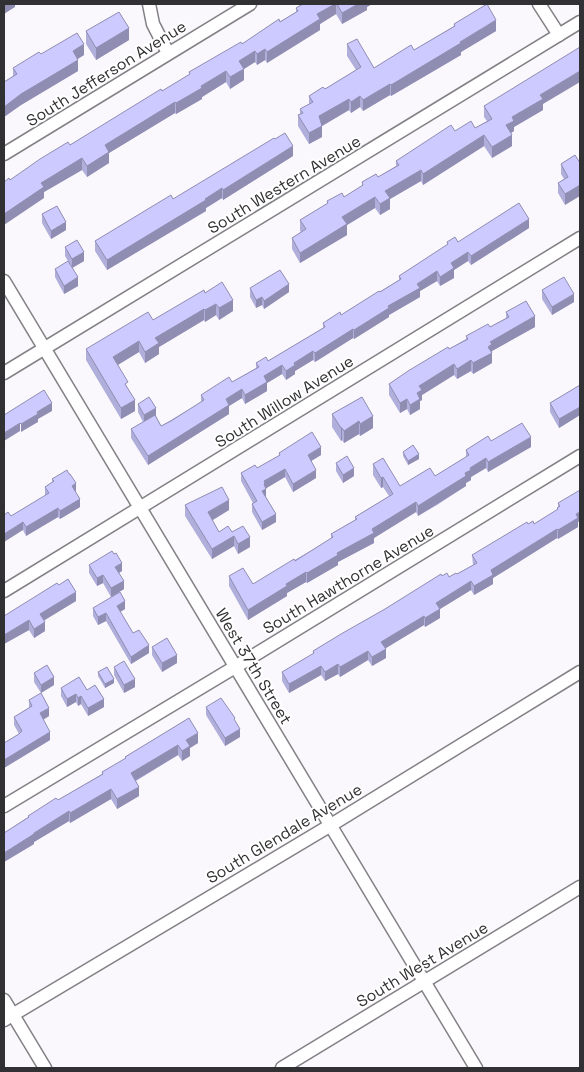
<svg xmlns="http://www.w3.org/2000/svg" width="584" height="1072" viewBox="0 0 584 1072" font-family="'Space Grotesk',sans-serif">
  <rect width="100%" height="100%" fill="#fbf8fd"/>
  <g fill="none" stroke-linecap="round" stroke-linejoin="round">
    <defs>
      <g id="minor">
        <polyline points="149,4 153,24 168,53"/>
        <polyline points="539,4 559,35"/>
        <polyline points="4,154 250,4"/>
        <polyline points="4,281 476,1068"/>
        <polyline points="4,373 580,22"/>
        <polyline points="4,591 580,238"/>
        <polyline points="4,806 235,667 580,456"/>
        <polyline points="4,1000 45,1068"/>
        <polyline points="4,1020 331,825 580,672"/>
        <polyline points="282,1068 580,887"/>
      </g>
    </defs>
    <use href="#minor" stroke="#848186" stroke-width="15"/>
    <use href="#minor" stroke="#fff" stroke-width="12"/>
  </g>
  <g fill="#b0aedb">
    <polygon points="100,4 116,4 116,5"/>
    <polygon points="303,4 372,4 367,7 367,10 342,24 336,14 320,24 320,30 267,63 265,60 257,65 255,62 244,69 244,80 230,89 226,82 202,97 202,99 176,114 175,113 109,153 109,163 87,177 82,170 44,192 44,198 10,180 189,75 189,72 242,44 296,12 296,8"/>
    <polygon points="454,24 496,31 461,52 461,55 391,96 390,95 363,111 360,107 351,113 349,110 322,126 322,137 309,144 298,126 298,115 300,114 300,109 309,104 309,96 325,89 356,70 347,56 347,44 374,68 414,50 454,26"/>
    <polygon points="86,31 129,40 96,60 86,44"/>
    <polygon points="41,54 84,55 77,59 78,71 21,105 4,117 4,82 13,76 13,68"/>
    <polygon points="543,104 543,110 514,127 514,131 511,133 512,146 492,158 484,146 423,185 421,181 390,199 390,209 380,215 375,208 347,225 347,235 300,263 292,249 292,238 301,232 300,231 300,220 327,204 327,201 344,197 362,186 362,182 378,177 396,166 396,161 455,131 475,128 487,121 484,117 484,106"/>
    <polygon points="575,155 565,205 558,193 558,183 564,179 561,174 561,164"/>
    <polygon points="293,156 223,200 222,198 206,208 206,211 107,270 95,251 95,241 173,199"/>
    <polygon points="42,214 66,230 51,239 42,223"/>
    <polygon points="529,228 471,265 468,261 454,270 454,278 440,286 437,281 420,291 420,297 389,315 389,317 354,339 353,338 315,362 313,360 295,371 295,374 286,380 282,374 267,383 267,391 245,404 242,398 229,406 229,414 148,465 131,438 131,429 143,422 138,412 138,404 156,416 161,426 201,402 201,395 232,382 256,368 256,363 268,361 323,328 323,323 341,315 399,280 399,276 447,245 447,242 458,242"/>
    <polygon points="65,247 84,261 72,268 65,256"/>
    <polygon points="55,269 78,286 64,294 55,277"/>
    <polygon points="250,288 289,292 264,309 262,305 256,308 250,297"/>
    <polygon points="542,290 574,302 552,315 542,299"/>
    <polygon points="205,293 233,311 219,320 216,315 205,322 204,320 159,347 159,354 145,363 139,352 117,365 128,389 135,411 121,419 86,360 86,349 153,320"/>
    <polygon points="506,312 535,327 492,351 492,363 473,374 471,371 457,379 454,375 422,395 422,400 420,401 420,409 410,415 407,409 400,413 389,395 389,384 466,339 466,336 490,327 506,318"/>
    <polygon points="580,385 580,415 559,428 550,412 550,403"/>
    <polygon points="362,397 373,428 360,436 359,434 344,443 342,440 341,441 332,427 332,414"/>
    <polygon points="491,441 531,447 488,472 486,468 471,477 471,480 466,483 466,486 437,505 418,516 416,512 374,538 374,543 338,562 338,565 307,583 306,582 287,593 287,596 248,620 229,586 229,576 253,584 331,539 331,534 355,520 355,517 389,496 383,487 381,488 373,475 373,464 400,486 435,476 466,457 466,450"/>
    <polygon points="403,452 419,459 408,465 403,456"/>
    <polygon points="279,453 321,455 311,461 316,478 293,492 285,477 266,488 266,497 276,522 262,530 252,512 252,504 253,503 241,481 241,473 257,468 279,456"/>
    <polygon points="336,463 354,476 343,483 336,471"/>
    <polygon points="52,479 76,491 75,492 80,507 60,519 58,517 26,536 23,530 11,516 45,496 45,487 52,482"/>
    <polygon points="558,503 578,522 578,527 558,539 557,538 493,578 493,584 474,595 471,590 440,609 440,618 425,627 424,625 386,648 386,658 372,666 368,660 340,677 338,674 325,681 321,675 289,693 282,681 282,672 313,654 313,651 442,576 449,577 457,574 473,565 472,555 528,524 534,524 557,510 557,508 558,507"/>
    <polygon points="185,505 229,510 212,520 219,532 232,532 250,547 238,554 234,546 212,559 185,516"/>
    <polygon points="89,565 122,571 119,573 124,589 111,597 103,583 97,586 89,573"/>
    <polygon points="59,585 76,601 44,620 45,631 34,638 29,630 4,644"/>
    <polygon points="93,608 125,609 120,612 133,633 149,653 131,664 106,621 98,625 93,616"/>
    <polygon points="152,647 177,663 162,672 152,655"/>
    <polygon points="114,667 135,687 124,693 114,675"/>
    <polygon points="98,672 114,683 105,688 98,676"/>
    <polygon points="34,673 54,685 41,693 34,682"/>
    <polygon points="61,688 87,690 104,707 88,716 81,704 78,706 76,702 67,707 61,696"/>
    <polygon points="29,700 49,716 43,719 50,740 4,768 4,743 19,734 14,725 14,717 29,708"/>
    <polygon points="206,707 235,721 240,737 225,746 206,715"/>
    <polygon points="189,718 198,743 190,748 190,756 182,761 178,755 136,781 139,796 117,809 111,799 70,823 69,821 34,842 34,844 4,862 4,833 28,817 28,816 58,800 102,774 102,772 125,759 125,757"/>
  </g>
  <g fill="#908db2">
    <polygon points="4,4 15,4 15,7 4,14"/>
    <polygon points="335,4 336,4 336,14 320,24 320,30 267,63 267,52 317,14"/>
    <polygon points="358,4 372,4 367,7 367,10 342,24 342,13"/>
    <polygon points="496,20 496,31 461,52 461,55 391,96 391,85"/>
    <polygon points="129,28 129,40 96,60 96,48"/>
    <polygon points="84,44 84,55 73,62 73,51"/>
    <polygon points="265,49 265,60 257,65 257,54"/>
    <polygon points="255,51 255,62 239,72 239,61"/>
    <polygon points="78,60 78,71 21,105 4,117 4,107 21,94"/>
    <polygon points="244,69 244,80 230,89 230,77"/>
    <polygon points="226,71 226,82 202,97 202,99 176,114 176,103 201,86"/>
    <polygon points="580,71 580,82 543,104 543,110 514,127 514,131 506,136 506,125 512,117 540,95"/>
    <polygon points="390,84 390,95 363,111 363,100"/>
    <polygon points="360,96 360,107 351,113 351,102"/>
    <polygon points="349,99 349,110 322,126 322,137 309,144 309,133 319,116"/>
    <polygon points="175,102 175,113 109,153 109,163 87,177 87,166 105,145"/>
    <polygon points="484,135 484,146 423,185 423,174"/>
    <polygon points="512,135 512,146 492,158 492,147"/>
    <polygon points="293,146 293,156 223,200 223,190"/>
    <polygon points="82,158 82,170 44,192 44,198 4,225 4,214 41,183"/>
    <polygon points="421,170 421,181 390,199 390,209 380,215 380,204 385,191"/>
    <polygon points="580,185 580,196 565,205 565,194"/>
    <polygon points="222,188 222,198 206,208 206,211 107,270 107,260"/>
    <polygon points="375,197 375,208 347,225 347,235 300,263 300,253 342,217"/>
    <polygon points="529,219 529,228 471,265 471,256"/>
    <polygon points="66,222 66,230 51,239 51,231"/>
    <polygon points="84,252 84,261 72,268 72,259"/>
    <polygon points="468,252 468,261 454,270 454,278 440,286 440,277 451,263"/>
    <polygon points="437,271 437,281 420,291 420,297 389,315 389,317 354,339 354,330 388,306 417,284"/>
    <polygon points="78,277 78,286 64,294 64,286"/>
    <polygon points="289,284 289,292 264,309 264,301"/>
    <polygon points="574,294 574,302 552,315 552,307"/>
    <polygon points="262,297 262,305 256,308 256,300"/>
    <polygon points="233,300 233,311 219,320 219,308"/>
    <polygon points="216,304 216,315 205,322 205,310"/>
    <polygon points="204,309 204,320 159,347 159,354 145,363 145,352 155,338"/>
    <polygon points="535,316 535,327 492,351 492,363 473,374 473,363 488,347 490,342"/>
    <polygon points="353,329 353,338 315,362 315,353"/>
    <polygon points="139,341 139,352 113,368 113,357"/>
    <polygon points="313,351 313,360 295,371 295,374 286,380 286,371 294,363"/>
    <polygon points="471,360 471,371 457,379 457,369"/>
    <polygon points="454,364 454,375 422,395 422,400 420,401 420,409 410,415 410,405 417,393 419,386"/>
    <polygon points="282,365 282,374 267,383 267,391 245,404 245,395 264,376"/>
    <polygon points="242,389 242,398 229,406 229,414 148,465 148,456 226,399"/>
    <polygon points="407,399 407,409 400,413 400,403"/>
    <polygon points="135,400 135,411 121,419 121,408"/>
    <polygon points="52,403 52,411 38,419 38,422 21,432 21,424 37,412"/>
    <polygon points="580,407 580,415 559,428 559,419"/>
    <polygon points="156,408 156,416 144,423 144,415"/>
    <polygon points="373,416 373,428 360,436 360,424"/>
    <polygon points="359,421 359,434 344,443 344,431"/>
    <polygon points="20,423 20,431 4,441 4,433"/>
    <polygon points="341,428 342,428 342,440 341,441"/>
    <polygon points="531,437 531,447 488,472 488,462"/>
    <polygon points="321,447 321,455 308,463 308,455"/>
    <polygon points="419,454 419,459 408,465 408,461"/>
    <polygon points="486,458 486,468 471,477 471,480 466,483 466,486 418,516 418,506 465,473 470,468"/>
    <polygon points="354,468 354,476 343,483 343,475"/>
    <polygon points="285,469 285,477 265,489 266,489 266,497 262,499 262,491 264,481"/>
    <polygon points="316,470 316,478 293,492 293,484"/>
    <polygon points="383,477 383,487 381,488 381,478"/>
    <polygon points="76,483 76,491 72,494 72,486"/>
    <polygon points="80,499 80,507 60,519 60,511"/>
    <polygon points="229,500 229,510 208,523 208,512"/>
    <polygon points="416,502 416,512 374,538 374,543 338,562 338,565 307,583 307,573 372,529"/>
    <polygon points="58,508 58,517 26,536 26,527"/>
    <polygon points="580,512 580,521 578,522 578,527 558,539 558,530 576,514"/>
    <polygon points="276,514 276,522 262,530 262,522"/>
    <polygon points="23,522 23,530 4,542 4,534"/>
    <polygon points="557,529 557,538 493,578 493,584 474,595 474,586 491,570"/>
    <polygon points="234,536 234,546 212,559 212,549"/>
    <polygon points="250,537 250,547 238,554 238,544"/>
    <polygon points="122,563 122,571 115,575 115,567"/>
    <polygon points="306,572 306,582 287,593 287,596 248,620 248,610 286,584"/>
    <polygon points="103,575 103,583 97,586 97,578"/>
    <polygon points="124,581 124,589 111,597 111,588"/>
    <polygon points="471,581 471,590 440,609 440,618 425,627 425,618 436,603"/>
    <polygon points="76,592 76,601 40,623 40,614"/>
    <polygon points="125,601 125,609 117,614 117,606"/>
    <polygon points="106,613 106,621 98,625 98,617"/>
    <polygon points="424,616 424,625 381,651 381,642"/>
    <polygon points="29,620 29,630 4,644 4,635"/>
    <polygon points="45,622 45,631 34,638 34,629"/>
    <polygon points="149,645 149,653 131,664 131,657"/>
    <polygon points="386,649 386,658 372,666 372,657"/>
    <polygon points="368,651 368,660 340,677 340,667"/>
    <polygon points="177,655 177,663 162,672 162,663"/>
    <polygon points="338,664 338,674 325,681 325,672"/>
    <polygon points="321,666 321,675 289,693 289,684"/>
    <polygon points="54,677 54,685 41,693 41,685"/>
    <polygon points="114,679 114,683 105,688 105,684"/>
    <polygon points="135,679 135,687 124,693 124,685"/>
    <polygon points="76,694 76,702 67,707 67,699"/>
    <polygon points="81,696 81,704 78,706 78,698"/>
    <polygon points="104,699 104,707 88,716 88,708"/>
    <polygon points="49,708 49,716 40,722 40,713"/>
    <polygon points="240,729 240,737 225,746 225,738"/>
    <polygon points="50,732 50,740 4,768 4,760"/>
    <polygon points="198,733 198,743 190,748 190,756 182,761 182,751 186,740"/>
    <polygon points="178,745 178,755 131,783 131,773"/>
    <polygon points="139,787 139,796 117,809 117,799"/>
    <polygon points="111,789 111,799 70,823 70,813"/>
    <polygon points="69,811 69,821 34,842 34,844 4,862 4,853"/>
  </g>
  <g fill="#cdcaff" stroke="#908db2">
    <polygon points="303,4 335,4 317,14 320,19 267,52 265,49 257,54 255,51 239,61 244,69 230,77 226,71 201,86 202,88 176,103 175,102 105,145 109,152 87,166 82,158 41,183 44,187 4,214 4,182 9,178 10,180 40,159 68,142 70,145 161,89 162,91 190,74 189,72 241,42 242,44 279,19 280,22 298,11 296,8"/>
    <polygon points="337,4 358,4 342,13"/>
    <polygon points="487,4 496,20 460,42 461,43 391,85 390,84 363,100 360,96 351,102 349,99 319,116 322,126 309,133 298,115 303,113 300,109 313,102 309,96 323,87 325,89 361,67 347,44 357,39 374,68 411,45 414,50 455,26 454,24"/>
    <polygon points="119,12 129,28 96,48 86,31"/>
    <polygon points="77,33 84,44 73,51 78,60 21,94 4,107 4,82 17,74 13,68 39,52 41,54"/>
    <polygon points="580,47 580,71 540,95 543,99 512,117 514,121 506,125 512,135 492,147 484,135 423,174 421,170 385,191 390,198 380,204 375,197 342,217 347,224 300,253 292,238 306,229 300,220 328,203 327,201 342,193 344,197 363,185 362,182 376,174 378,177 399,165 396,161 451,125 455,131 471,121 475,128 492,119 484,106"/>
    <polygon points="285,133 293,146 223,190 222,188 205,199 206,200 107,260 95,241 171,195 173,199 274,138 275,139"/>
    <polygon points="575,155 580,163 580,185 565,194 558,183 568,177 561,164"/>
    <polygon points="519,203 529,219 471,256 468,252 451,263 454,268 440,277 437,271 417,284 420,288 388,306 389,308 354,330 353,329 315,353 313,351 294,363 295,365 286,371 282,365 264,376 267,382 245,395 242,389 226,399 229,405 148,456 131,429 155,415 161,426 171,421 204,400 201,395 229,377 232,382 259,367 256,363 266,357 268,361 325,327 323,323 340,312 341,315 379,291 380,292 401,279 399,276 448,244 447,242 455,237 458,242"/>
    <polygon points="57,206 66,222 51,231 42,214"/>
    <polygon points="77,240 84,252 72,259 65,247"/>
    <polygon points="68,261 78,277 64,286 55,269"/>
    <polygon points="280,270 289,284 264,301 262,297 256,300 250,288"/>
    <polygon points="564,277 574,294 552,307 542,290"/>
    <polygon points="222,282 233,300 219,308 216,304 205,310 204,309 155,338 159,343 145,352 139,341 113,357 128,382 125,384 135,400 121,408 86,349 148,312 153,320 204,290 205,293"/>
    <polygon points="526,301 535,316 490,342 492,344 488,347 492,353 473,363 471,360 457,369 454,364 419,386 422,390 417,393 420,399 410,405 407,399 400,403 389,384 408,371 448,347 449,349 468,339 466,336 488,324 490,327 509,317 506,312"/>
    <polygon points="580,385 580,407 559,419 550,403"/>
    <polygon points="44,390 52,403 37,412 38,414 21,424 20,423 4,433 4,415"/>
    <polygon points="149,397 156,408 144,415 138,404"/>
    <polygon points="362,397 373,416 360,424 359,421 344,431 342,428 341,428 332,414"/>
    <polygon points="522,423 531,437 488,462 486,458 470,468 471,470 465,473 466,476 437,494 418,506 416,502 372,529 374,533 337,553 338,555 307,573 306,572 286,584 287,586 248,610 229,576 243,568 253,584 294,559 295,561 333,537 331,534 357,519 355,517 393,494 383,477 381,478 373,464 383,458 400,486 430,468 435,476 469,455 466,450 488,436 491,441"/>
    <polygon points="312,432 321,447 308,455 316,470 293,484 285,469 264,481 265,483 264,484 266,489 262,491 276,514 262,522 252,504 257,501 241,473 255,465 257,468 280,455 279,453"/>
    <polygon points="413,445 419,454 408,461 403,452"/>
    <polygon points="347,456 354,468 343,475 336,463"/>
    <polygon points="67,470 69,474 70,474 76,483 72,486 80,499 60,511 58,508 26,527 23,522 4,534 4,515 8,512 11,516 49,493 45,487 54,481 52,479"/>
    <polygon points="222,487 229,500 208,512 219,532 228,526 232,532 243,526 250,537 238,544 234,536 212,549 185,505"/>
    <polygon points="580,490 580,512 576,514 578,518 558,530 557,529 491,570 493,575 474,586 471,581 436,603 440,609 425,618 424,616 381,642 386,649 372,657 368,651 340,667 338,664 325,672 321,666 289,684 282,672 314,653 313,651 341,634 385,609 441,574 442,576 447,573 449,577 456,573 457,574 477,563 472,555 527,522 528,524 533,521 534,524 558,509 557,508 560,506 558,503"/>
    <polygon points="112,551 114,554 116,553 122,563 115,567 124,581 111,588 103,575 97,578 89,565"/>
    <polygon points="68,579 76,592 40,614 45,622 34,629 29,620 4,635 4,616 57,583 59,585"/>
    <polygon points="120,592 125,601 117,606 133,633 139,630 149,645 131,657 106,613 98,617 93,608"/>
    <polygon points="167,638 177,655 162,663 152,647"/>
    <polygon points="124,661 135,679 124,685 114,667"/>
    <polygon points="47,665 54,677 41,685 34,673"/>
    <polygon points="107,667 114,679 105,684 98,672"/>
    <polygon points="79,677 87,690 95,685 104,699 88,708 81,696 78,698 76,694 67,699 61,688"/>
    <polygon points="41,693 49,708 40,713 50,732 4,760 4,743 19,734 22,731 14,717 32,706 29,700"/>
    <polygon points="221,698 235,718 234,719 240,729 225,738 206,707"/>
    <polygon points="189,718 198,733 186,740 190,746 182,751 178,745 131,773 139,787 117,799 111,789 70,813 69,811 34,833 34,834 4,853 4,833 29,817 28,816 56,798 58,800 103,774 102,772 126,758 125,757"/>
  </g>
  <g text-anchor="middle" stroke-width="4" stroke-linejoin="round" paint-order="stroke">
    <g font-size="16" fill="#313032" stroke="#fff">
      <text transform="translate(106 73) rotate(-32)" y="6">South Jefferson Avenue</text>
      <text transform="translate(284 184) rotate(-31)" y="6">South Western Avenue</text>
      <text transform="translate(284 401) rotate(-32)" y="6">South Willow Avenue</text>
      <text transform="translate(348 579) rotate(-31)" y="6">South Hawthorne Avenue</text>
      <text transform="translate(254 666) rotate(59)" y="6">West 37th Street</text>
      <text transform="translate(284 833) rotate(-31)" y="6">South Glendale Avenue</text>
      <text transform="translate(422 964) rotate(-31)" y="6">South West Avenue</text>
    </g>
  </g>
  <rect width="584" height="1072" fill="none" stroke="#313032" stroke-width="10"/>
</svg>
